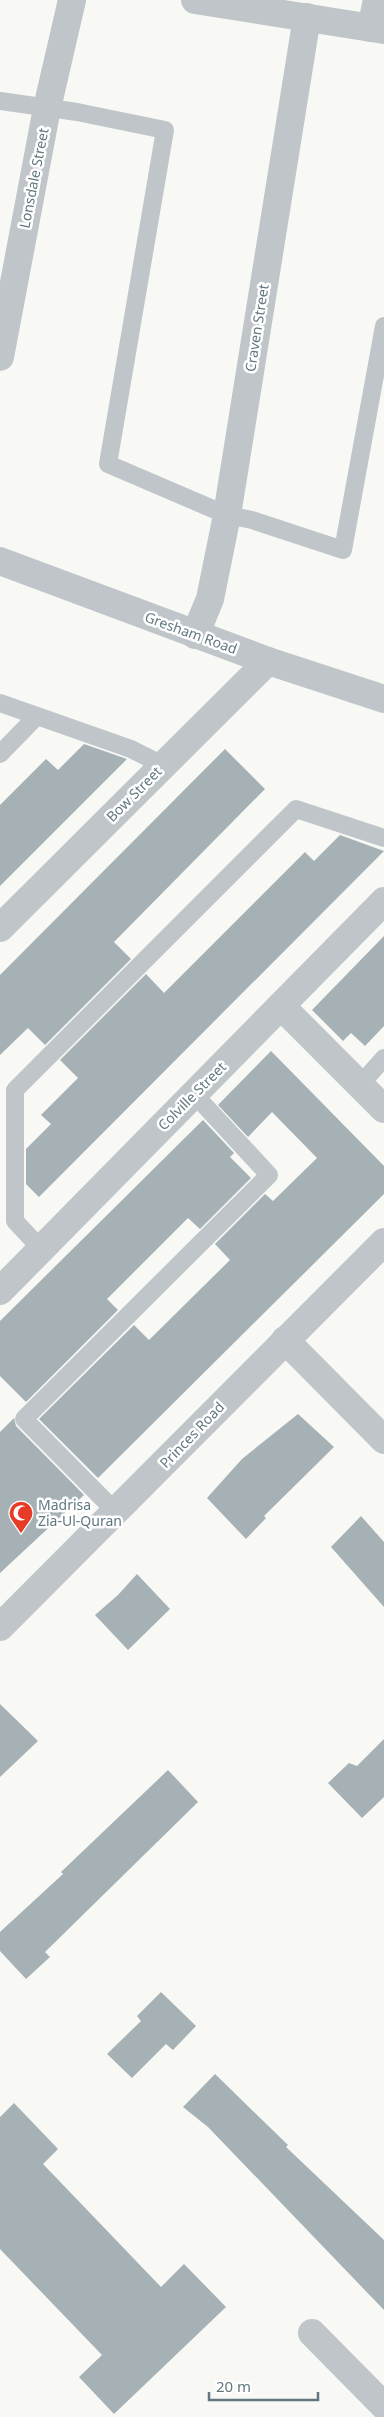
<svg xmlns="http://www.w3.org/2000/svg" width="384" height="2417" viewBox="0 0 384 2417" font-family="'Noto Sans',sans-serif">
  <rect width="100%" height="100%" fill="#f8f8f5"/>
  <g fill="#a5b1b5">
    <polygon points="84,744 127,759 0,886 0,805 46,759 58,770"/>
    <polygon points="225,749 265,789 114,942 131,959 45,1045 28,1028 0,1055 0,975"/>
    <polygon points="340,835 384,851 39,1197 26,1184 26,1149 51,1124 41,1115 78,1078 60,1060 146,974 164,993 305,852 314,861"/>
    <polygon points="384,936 384,1026 365,1046 351,1033 343,1041 312,1010"/>
    <polygon points="271,1051 384,1166 384,1194 98,1478 39,1419 134,1325 149,1340 230,1260 215,1244 265,1194 273,1201 317,1158 272,1112 248,1137 218,1105"/>
    <polygon points="203,1120 234,1153 230,1157 251,1178 200,1229 188,1218 107,1299 118,1310 26,1402 0,1376 0,1321"/>
    <polygon points="298,1414 334,1447 264,1516 266,1518 246,1539 207,1498 242,1459"/>
    <polygon points="14,1418 16,1426 84,1495 0,1573 0,1432"/>
    <polygon points="361,1516 384,1542 384,1607 331,1547"/>
    <polygon points="137,1574 170,1609 128,1650 95,1615 118,1595"/>
    <polygon points="0,1704 38,1741 0,1777"/>
    <polygon points="384,1739 384,1797 362,1818 328,1783 349,1763 357,1766"/>
    <polygon points="168,1770 198,1802 45,1952 50,1957 26,1979 0,1951 0,1932 63,1874 61,1872"/>
    <polygon points="161,1992 196,2026 173,2050 166,2044 132,2078 107,2054 141,2021 137,2016"/>
    <polygon points="215,2074 288,2145 286,2147 384,2240 384,2310 208,2127 183,2107"/>
    <polygon points="14,2103 58,2149 43,2164 161,2287 184,2264 226,2307 114,2414 79,2377 102,2355 0,2249 0,2117"/>
  </g>
  <g fill="none" stroke-linecap="round" stroke-linejoin="round">
    <g stroke="#bfc5c8" stroke-width="18">
      <polyline points="0,101 77,112 165,130 108,464 227,515 252,520 343,550 384,326"/>
      <polyline points="0,703 131,749 163,765"/>
      <polyline points="0,754 37,716"/>
      <polyline points="360,1085 384,1058"/>
      <polyline points="41,1249 15,1221 15,1090 296,809 384,838"/>
      <polyline points="116,1512 24,1419 269,1175 194,1094"/>
    </g>
    <g stroke="#bfc5c8" stroke-width="28">
      <polyline points="195,0 384,30"/>
      <polyline points="371,28 377,0"/>
      <polyline points="0,357 47,108 72,0"/>
      <polyline points="0,561 268,661 384,699"/>
      <polyline points="195,635 210,599 227,515 307,17"/>
      <polyline points="0,928 268,661"/>
      <polyline points="281,1006 384,1109"/>
      <polyline points="0,1291 384,901"/>
      <polyline points="285,1340 384,1440"/>
      <polyline points="0,1627 384,1242"/>
      <polyline points="312,2333 384,2406"/>
    </g>
  </g>
  <defs>
    <symbol id="mosque-pin" viewBox="-11 -11 22 30"><path d="M0 17L-7.5 6A9.5 9.5 0 1 1 7.5 6Z" fill="#e63b27" stroke="#fff"/><path d="M3.5-4.9A6 6 0 1 0 3.5 4.9A5 5 0 1 1 3.5-4.9Z" fill="#fff"/></symbol>
  </defs>
  <g fill-rule="evenodd">
    <use href="#mosque-pin" x="7" y="1499" width="28" height="38"/>
  </g>
  <g text-anchor="middle" stroke-width="5" stroke-linejoin="round" paint-order="stroke">
    <g font-size="14" fill="#627881" stroke="#fff">
      <text transform="translate(34 178) rotate(-79)" y="5">Lonsdale Street</text>
      <text transform="translate(257 328) rotate(-81)" y="5">Craven Street</text>
      <text transform="translate(191 633) rotate(20)" y="5">Gresham Road</text>
      <text transform="translate(134 794) rotate(-45)" y="5">Bow Street</text>
      <text transform="translate(192 1096) rotate(-45)" y="5">Colville Street</text>
      <text transform="translate(192 1435) rotate(-46)" y="5">Princes Road</text>
    </g>
    <g font-size="14" fill="#627881" stroke="#fff" text-anchor="start">
      <text x="38" y="1510">Madrisa<tspan x="38" dy="16">Zia-Ul-Quran</tspan></text>
    </g>
  </g>
  <path d="M209 2392v8h109v-8" fill="none" stroke="#627881" stroke-width="2.5"/>
  <text x="216" y="2392" font-size="15" fill="#627881" stroke="#ffffff" stroke-width="4" paint-order="stroke">20 m</text>
</svg>
